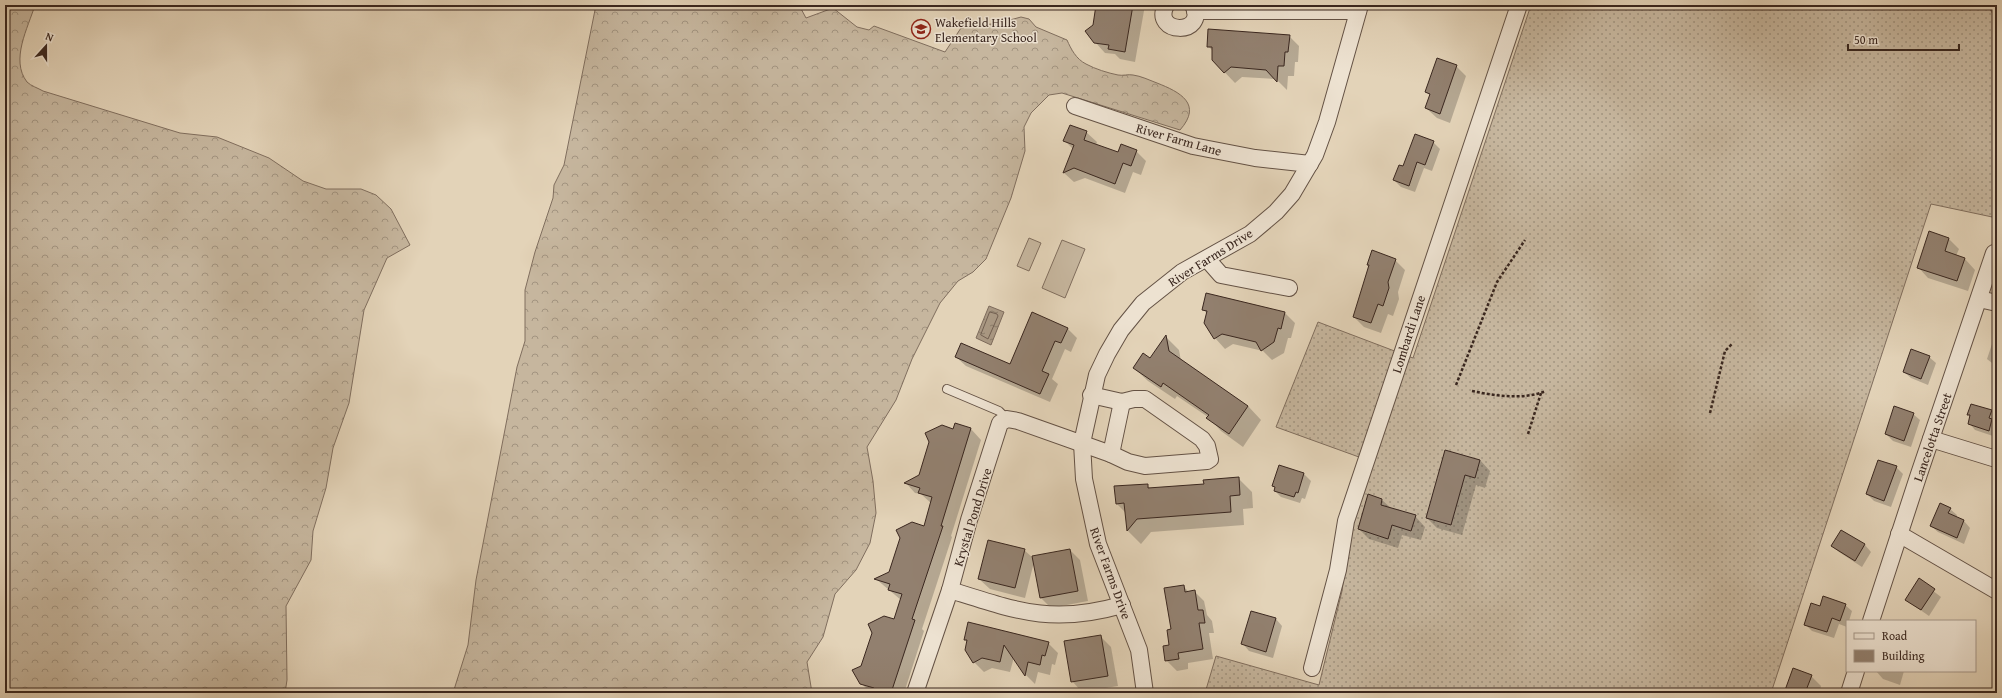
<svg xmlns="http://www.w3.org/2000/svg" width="2002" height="698" viewBox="0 0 2002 698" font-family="'Gentium Book Plus',serif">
  <defs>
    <pattern id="grass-dots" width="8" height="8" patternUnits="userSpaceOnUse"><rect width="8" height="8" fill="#c6b69e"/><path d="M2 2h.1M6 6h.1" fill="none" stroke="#a29480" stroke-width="1.8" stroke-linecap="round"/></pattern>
    <pattern id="forest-crowns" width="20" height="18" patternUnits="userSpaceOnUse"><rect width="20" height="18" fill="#c6b69e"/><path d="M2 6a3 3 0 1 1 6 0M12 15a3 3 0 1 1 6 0" fill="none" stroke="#a29480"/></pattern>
    <pattern id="water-ripples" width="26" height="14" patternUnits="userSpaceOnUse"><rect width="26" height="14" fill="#aa9984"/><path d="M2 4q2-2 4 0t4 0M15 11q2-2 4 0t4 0" fill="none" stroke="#8b7d6b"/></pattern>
  </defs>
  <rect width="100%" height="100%" fill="#e3d3b8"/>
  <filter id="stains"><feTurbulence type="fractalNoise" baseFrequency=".005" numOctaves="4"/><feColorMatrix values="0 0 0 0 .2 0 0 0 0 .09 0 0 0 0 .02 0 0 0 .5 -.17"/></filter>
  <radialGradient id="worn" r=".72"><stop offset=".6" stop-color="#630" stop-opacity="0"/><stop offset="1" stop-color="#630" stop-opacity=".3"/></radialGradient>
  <polygon fill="url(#grass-dots)" stroke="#806e5e" points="1531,5 1997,5 1997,218 1931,204 1771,693 1205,693 1216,656 1319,685 1342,591 1351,523 1370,461 1276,427 1318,322 1413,358"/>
  <g fill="url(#forest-crowns)" stroke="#806e5e">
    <path d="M 5,5 L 35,5 C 28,28 10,60 27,82 C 31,86 38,88 43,91 L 180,133 L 217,137 L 269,158 L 303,181 L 326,189 L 361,189 L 376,195 L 391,209 L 410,245 L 387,258 L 364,310 L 349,403 L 333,448 L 326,488 L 313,531 L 311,560 L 286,606 L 287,680 L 285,693 L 5,693 Z"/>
    <path d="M 596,5 L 799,5 L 806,18 L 833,8 L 857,27 L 869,30 L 874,26 L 945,52 L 961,28 L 999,23 L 1021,17 L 1029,19 L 1036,27 L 1067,40 C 1071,49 1076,59 1086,64 C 1095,69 1108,73 1118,75 C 1123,76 1128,74 1133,75 C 1141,76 1149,80 1157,83 C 1180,92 1203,104 1180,130 L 1062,93 L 1049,95 L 1031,113 L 1024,127 L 1025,151 L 1011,198 L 986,259 L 973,272 L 958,281 L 940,303 L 912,359 L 896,400 L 867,447 L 873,481 L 876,513 L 870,543 L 856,570 L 835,594 L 823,637 L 807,662 L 812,693 L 453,693 L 468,645 L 476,580 L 517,367 L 525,341 L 525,290 L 535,252 L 553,198 L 554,185 L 564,165 Z"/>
  </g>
  <g fill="#c6b69e" stroke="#806e5e">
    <polygon points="1029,238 1041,243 1029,271 1017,266"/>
    <polygon points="1062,240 1085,249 1065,298 1042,288"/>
  </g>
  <g fill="url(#water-ripples)" stroke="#7d6b5c">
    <polygon points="1987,5 1997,5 1997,20"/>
    <polygon points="989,306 1004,312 991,345 976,338"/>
  </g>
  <g fill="#0003">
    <polygon points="1097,5 1145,5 1135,62 1120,59 1115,54 1105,53 1095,42 1094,25"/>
    <polygon points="1289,36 1299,46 1298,62 1295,62 1294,76 1288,76 1287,90 1276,79 1242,77 1235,83 1213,60 1213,51 1208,46"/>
    <polygon points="1456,66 1466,76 1450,123 1437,118 1426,108 1431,96 1426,92"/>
    <polygon points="1086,132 1097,142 1096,145 1119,153 1136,151 1146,161 1141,175 1133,172 1125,193 1085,178 1074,182 1064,173 1073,149 1065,141"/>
    <polygon points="1433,142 1440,149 1432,171 1424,168 1415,192 1401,187 1394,180"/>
    <polygon points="1949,239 1959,249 1956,256 1965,259 1975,270 1968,291 1928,278 1918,267"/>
    <polygon points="1395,260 1405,270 1398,292 1399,299 1393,316 1388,314 1381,333 1364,327 1354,317 1370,266 1368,264"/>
    <polygon points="1203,309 1285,313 1295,323 1291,338 1288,338 1284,353 1272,360 1263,351 1233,344 1225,349 1215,338 1207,314"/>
    <polygon points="1068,329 1077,338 1071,352 1065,349 1052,379 1058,384 1050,402 966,366 956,357 1010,365"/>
    <polygon points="1995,335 1997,336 1997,367 1987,359"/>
    <polygon points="1166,337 1179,350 1181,361 1248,406 1261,420 1243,447 1221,431 1208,417 1177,396 1175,399 1148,381 1134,368 1150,360"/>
    <polygon points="1929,357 1936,363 1928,385 1911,378 1904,372"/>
    <polygon points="1971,405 1994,412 1997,415 1996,437 1975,430 1969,423 1971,417 1968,414"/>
    <polygon points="1913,414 1920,420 1911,447 1893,441 1886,434"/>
    <polygon points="955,425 971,429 981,440 951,536 952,537 922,629 924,631 904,693 871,693 861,683 862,666 894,620 901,600 876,579 890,572 925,527 932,504 921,494 915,493 906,483 920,476 954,430"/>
    <polygon points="1446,451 1480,460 1490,471 1485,488 1476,485 1462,535 1437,528 1427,518"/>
    <polygon points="1280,466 1304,474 1311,481 1305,499 1302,498 1300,503 1281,497 1275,491 1276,488 1273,486"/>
    <polygon points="1896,467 1903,474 1891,507 1874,501 1867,494"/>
    <polygon points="1238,478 1252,492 1253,508 1243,509 1244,525 1151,532 1141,544 1128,531 1126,513 1117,504 1147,485 1151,489 1205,484"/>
    <polygon points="1382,500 1392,509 1415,516 1425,527 1421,540 1402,535 1398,548 1369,539 1359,529"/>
    <polygon points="1950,509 1957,515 1956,518 1964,521 1970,528 1964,544 1938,532 1931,526"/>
    <polygon points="1841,531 1865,545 1871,552 1862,567 1839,552 1832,546"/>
    <polygon points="1024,550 1032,557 1070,550 1080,560 1088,601 1051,608 1041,598 1034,562 1025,598 990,589 979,579"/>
    <polygon points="1919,580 1941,597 1929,616 1906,600"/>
    <polygon points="1183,586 1189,592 1194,591 1204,601 1207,615 1212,621 1214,633 1209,633 1213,659 1188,663 1188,669 1177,671 1166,660"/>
    <polygon points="1845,605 1852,611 1849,621 1847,621 1847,627 1839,624 1834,638 1812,631 1805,624 1820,607"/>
    <polygon points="1276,619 1282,626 1273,658 1249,651 1243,644"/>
    <polygon points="1101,637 1111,647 1118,686 1082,692 1072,681"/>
    <polygon points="965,640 1048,643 1058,653 1055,665 1052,664 1050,675 1038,672 1035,684 1026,675 1014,657 1010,672 992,668 984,672 974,662 968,642"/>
    <polygon points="1876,671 1904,671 1900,685 1883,679"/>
    <polygon points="1811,676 1821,686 1819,693 1785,693"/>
    <polygon points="975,691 982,693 974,693"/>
  </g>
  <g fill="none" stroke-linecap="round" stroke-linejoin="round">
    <polygon stroke="#726052" stroke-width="1" points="990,312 997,314 998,316 988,339 981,335"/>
  </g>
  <g fill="#92806f" stroke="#3a271f">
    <polygon points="1096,5 1133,5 1125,52 1108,49 1109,45 1094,43 1085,31 1093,25"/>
    <polygon points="1208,29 1290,35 1288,52 1285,52 1284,66 1278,66 1277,82 1266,70 1231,67 1224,73 1212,60 1212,47 1207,47"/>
    <polygon points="1437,58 1457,65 1440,114 1425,108 1430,94 1425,92"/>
    <polygon points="1070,125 1087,131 1084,140 1118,152 1121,144 1137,150 1131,166 1123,163 1115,184 1074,168 1063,173 1074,145 1063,141"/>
    <polygon points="1415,134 1434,141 1425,165 1417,162 1409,186 1393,180 1399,165 1403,166"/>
    <polygon points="1929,231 1949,238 1945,251 1965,258 1957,281 1917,268"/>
    <polygon points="1372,250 1396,259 1388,282 1389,288 1383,306 1378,304 1371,323 1353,317 1369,265 1367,265"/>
    <polygon points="1206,293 1285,312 1281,329 1278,328 1274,342 1261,351 1256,342 1222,334 1214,339 1204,323 1207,311 1202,310"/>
    <polygon points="1032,312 1068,328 1061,343 1055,341 1042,371 1049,374 1040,394 955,357 961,343 1010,364"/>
    <polygon points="1166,335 1169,351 1248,406 1229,434 1206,418 1209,415 1163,383 1161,387 1133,368 1143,353 1150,358"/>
    <polygon points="1911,349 1930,356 1921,379 1903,372"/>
    <polygon points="1971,404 1992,410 1989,418 1992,419 1989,431 1968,424 1970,415 1967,415"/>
    <polygon points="1894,406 1914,413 1904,441 1885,434"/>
    <polygon points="955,423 971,428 941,526 943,526 912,619 915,620 891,693 873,693 874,688 860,684 852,670 861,666 872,633 868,624 884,616 894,619 902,594 888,590 890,584 874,579 889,572 900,538 896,530 912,522 924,526 932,497 918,493 920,488 904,483 919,475 929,442 925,433 942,425 953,429"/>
    <polygon points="1445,450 1480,460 1475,478 1465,475 1451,525 1426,518"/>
    <polygon points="1878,460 1897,466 1884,501 1866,494"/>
    <polygon points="1279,465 1304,473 1298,493 1296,492 1294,497 1274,491 1275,487 1272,486"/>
    <polygon points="1239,477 1240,495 1230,496 1231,512 1137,519 1127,531 1124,503 1116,504 1114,486 1148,484 1148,488 1204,484 1203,480"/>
    <polygon points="1368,494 1382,499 1381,505 1416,515 1411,531 1392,525 1388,539 1358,529"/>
    <polygon points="1940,503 1951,508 1948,513 1964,520 1957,538 1930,526"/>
    <polygon points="1841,530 1865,544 1855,561 1831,546"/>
    <polygon points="988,540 1025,549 1015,588 978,579"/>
    <polygon points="1070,549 1078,591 1040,598 1032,556"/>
    <polygon points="1919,578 1935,589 1921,610 1905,600"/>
    <polygon points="1184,585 1185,592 1195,590 1198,610 1203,610 1205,623 1199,623 1203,649 1178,653 1179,659 1165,661 1163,646 1169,645 1167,630 1171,629 1164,588"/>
    <polygon points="1823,596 1846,604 1840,621 1832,618 1827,632 1804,625 1811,603 1820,606"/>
    <polygon points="1251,611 1276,618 1266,652 1241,644"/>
    <polygon points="968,622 1049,642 1045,656 1042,655 1040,665 1028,662 1025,676 1004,645 1000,662 982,658 973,663 965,650 967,640 964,640"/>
    <polygon points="1101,635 1108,676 1071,682 1064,641"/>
    <polygon points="1793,668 1812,675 1805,693 1784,693"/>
  </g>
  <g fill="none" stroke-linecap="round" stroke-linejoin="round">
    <defs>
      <polyline id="lane" points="947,389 999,411 1007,419"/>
      <g id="street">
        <path d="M 1166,5 C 1151,35 1208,36 1193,5"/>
        <polyline points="1195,11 1358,11"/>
        <polyline points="1075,106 1193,146 1255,158 1310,164"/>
        <polyline points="1207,259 1221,275 1289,288"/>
        <polyline points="1979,299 1997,303"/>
        <polyline points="1931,439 1996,459"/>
        <polyline points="1111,454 1122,402"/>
        <polyline points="1899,534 1997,591"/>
        <path d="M 950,590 C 1017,611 1052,625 1122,605"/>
        <polyline points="1871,621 1919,474 1994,253"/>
        <polyline points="1312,668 1338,570 1346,521 1519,5"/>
        <polyline points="915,693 950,590 969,520 1000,423 1007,419 1018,421 1111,454 1128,462 1145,466 1207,461 1210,459 1207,446 1202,439 1145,399 1134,399 1122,402 1091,395"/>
        <polyline points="1145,693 1139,650 1098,544 1084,479 1082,443 1097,375 1107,354 1121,330 1143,303 1182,272 1250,234 1276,212 1292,194 1315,155 1327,122 1360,5"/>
        <polyline points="1849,693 1856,671"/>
      </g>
    </defs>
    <use href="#lane" stroke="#645245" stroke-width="10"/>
    <use href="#street" stroke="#645245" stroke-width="18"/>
    <g stroke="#3a271f" stroke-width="2.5" stroke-dasharray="3 2" stroke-linecap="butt">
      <polyline points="1456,385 1497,282 1525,240"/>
      <path d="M 1472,391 C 1496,396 1523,400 1546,391"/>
      <polyline points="1710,413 1725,351 1732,344"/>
      <polyline points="1528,434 1541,393"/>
    </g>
    <use href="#lane" stroke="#ede2d1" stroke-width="8"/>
    <use href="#street" stroke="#ede2d1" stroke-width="16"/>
  </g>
  <defs>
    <symbol id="school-ring" viewBox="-11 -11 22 22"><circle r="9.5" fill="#ede2d1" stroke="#8f2418" stroke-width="1.5"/><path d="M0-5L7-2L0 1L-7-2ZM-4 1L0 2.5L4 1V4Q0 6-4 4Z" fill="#8f2418"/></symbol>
  </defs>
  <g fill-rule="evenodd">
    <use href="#school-ring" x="910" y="18" width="22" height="22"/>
  </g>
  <g text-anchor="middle" stroke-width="3" stroke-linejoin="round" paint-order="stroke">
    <g font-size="13" fill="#3a271f" stroke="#ede2d1" text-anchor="start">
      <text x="935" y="27">Wakefield Hills<tspan x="935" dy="15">Elementary School</tspan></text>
    </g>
    <g font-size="13" fill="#3a271f" stroke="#ede2d1">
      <text transform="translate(1179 139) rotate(16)" y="5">River Farm Lane</text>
      <text transform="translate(1210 257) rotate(-32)" y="5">River Farms Drive</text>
      <text transform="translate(1408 334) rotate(-72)" y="5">Lombardi Lane</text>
      <text transform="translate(1932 437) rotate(-71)" y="5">Lancelotta Street</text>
      <text transform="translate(972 517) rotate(-73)" y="5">Krystal Pond Drive</text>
      <text transform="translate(1111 573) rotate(70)" y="5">River Farms Drive</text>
    </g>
  </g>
  <rect width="2002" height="698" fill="none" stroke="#e3d3b8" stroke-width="20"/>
  <rect x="6" y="6" width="1990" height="686" fill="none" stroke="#3a271f" stroke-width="2"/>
  <rect x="10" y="10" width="1982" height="678" fill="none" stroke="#3a271f"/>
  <rect x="1846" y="620" width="130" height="52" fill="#ede2d1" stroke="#a5978a"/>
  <rect x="1854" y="633" width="20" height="6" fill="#ede2d1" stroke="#a5978a"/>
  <text x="1882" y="640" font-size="12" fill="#3a271f">Road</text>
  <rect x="1854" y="650" width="20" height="12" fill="#92806f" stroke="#a5978a"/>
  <text x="1882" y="660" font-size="12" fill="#3a271f">Building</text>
  <g transform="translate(46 46) rotate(21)" stroke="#ede2d1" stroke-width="3" paint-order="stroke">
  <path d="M0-3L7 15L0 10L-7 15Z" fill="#3a271f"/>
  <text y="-6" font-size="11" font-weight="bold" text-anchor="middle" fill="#3a271f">N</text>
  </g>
  <path d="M1848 44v6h111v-6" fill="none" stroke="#3a271f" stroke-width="2"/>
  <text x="1854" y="44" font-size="12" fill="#3a271f" stroke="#ede2d1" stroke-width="3" paint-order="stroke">50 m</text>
  <rect width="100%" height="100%" filter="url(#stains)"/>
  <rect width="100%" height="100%" fill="url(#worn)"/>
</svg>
